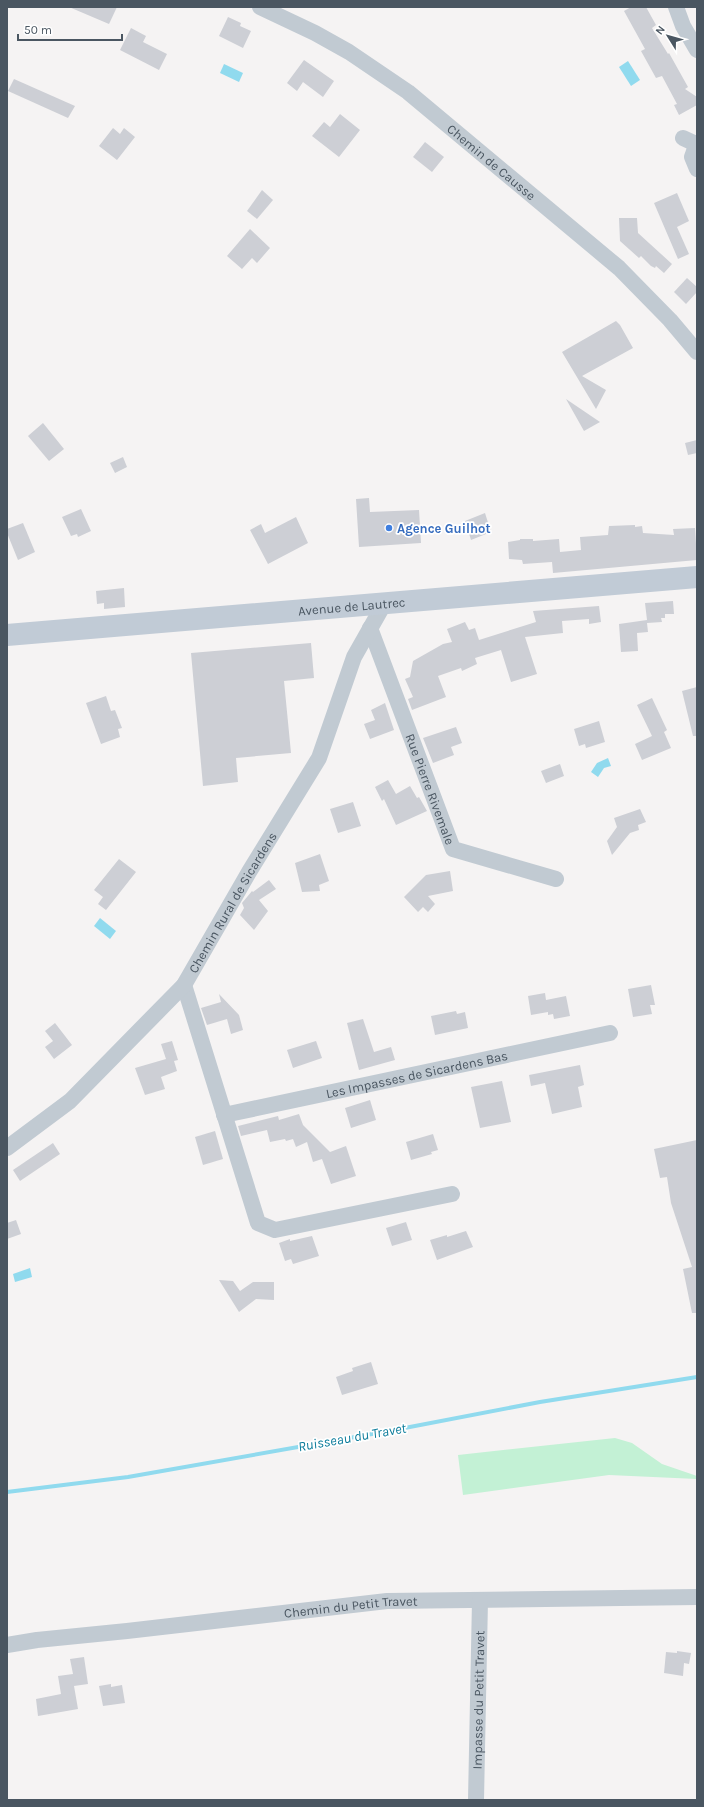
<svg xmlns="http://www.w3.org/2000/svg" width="704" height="1807" viewBox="0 0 704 1807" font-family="Karla,sans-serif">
  <rect width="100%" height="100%" fill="#f5f3f3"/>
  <polygon fill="#c3f1d5" points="615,1438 632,1443 662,1464 697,1476 697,1479 609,1475 463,1495 458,1455"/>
  <g fill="#90daee">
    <polygon points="628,61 640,80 631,86 619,67"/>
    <polygon points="224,64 243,73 239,82 220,73"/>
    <polygon points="608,758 611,766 604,768 598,777 591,772 597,763"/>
    <polygon points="100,918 116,931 110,939 94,926"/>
    <polygon points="30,1268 32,1277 15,1282 13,1274"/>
  </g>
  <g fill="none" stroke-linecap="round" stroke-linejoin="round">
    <polyline stroke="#90daee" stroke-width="4" points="7,1492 128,1477 389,1431 540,1402 697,1377"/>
  </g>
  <g fill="#cdcfd5">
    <polygon points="69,7 117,7 109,24"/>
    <polygon points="631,7 646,7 656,25 652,28 668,54 669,53 688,87 685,89 697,97 697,105 679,115 674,105 677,104 662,76 656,78 641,51 645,49 624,11"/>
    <polygon points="228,17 241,23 240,26 251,31 243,48 219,36"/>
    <polygon points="131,28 146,36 143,42 167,54 159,70 120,50"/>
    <polygon points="304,60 334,81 323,97 303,82 297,91 287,83"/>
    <polygon points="14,79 75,106 68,118 8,91"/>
    <polygon points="340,114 360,130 339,157 312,136 324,122 330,127"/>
    <polygon points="113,128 120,134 124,128 135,137 117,160 99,146"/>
    <polygon points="425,142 444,157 432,172 413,157"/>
    <polygon points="262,190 273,200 257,219 247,211"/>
    <polygon points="677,193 689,221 677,227 689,254 678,259 654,203"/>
    <polygon points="619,218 637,218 638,233 672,264 664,273 656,266 655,268 651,266 641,256 639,258 620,241"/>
    <polygon points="250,229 270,248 257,263 252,258 242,269 227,256"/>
    <polygon points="687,278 697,287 697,292 686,304 674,292"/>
    <polygon points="616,321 620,325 633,348 582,376 606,390 596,409 562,352"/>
    <polygon points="566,399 600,422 584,431"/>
    <polygon points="43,423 64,449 49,461 28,436"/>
    <polygon points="697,440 697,453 688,455 685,443"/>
    <polygon points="123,457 127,467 115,473 110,463"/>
    <polygon points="369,498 370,512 419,510 421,543 359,547 356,499"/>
    <polygon points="81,509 91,531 78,537 77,534 71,536 62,517"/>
    <polygon points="485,513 491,532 471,540 465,521"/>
    <polygon points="296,517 308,543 268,564 250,530 261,524 265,533"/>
    <polygon points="23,523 35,552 18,560 7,533 7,529"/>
    <polygon points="635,525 635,527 642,526 643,533 674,535 673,529 695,528 697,560 553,573 552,562 523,564 522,560 509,559 508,542 520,540 520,539 533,539 533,541 559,539 560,552 581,550 580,537 608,535 609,526"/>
    <polygon points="124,588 125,607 104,609 104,603 97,604 96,591"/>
    <polygon points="673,601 674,614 665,614 665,618 661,618 662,622 647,623 648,632 637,633 638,651 621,652 619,624 647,620 645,603"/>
    <polygon points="599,606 601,622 589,624 589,619 562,621 563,633 525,637 537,674 511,682 501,650 475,658 477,664 462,671 461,668 438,676 446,697 412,710 408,699 413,697 405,679 410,677 413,661 443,644 452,642 447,629 465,622 469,630 475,628 479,640 536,622 533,611"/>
    <polygon points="311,643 314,678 284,681 291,753 236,758 238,782 203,786 191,653"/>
    <polygon points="697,687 697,736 693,736 682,691"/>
    <polygon points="106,696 111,711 115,710 122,728 118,729 120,737 101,744 86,703"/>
    <polygon points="652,698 667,730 664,732 671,748 642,760 635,744 652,736 637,705"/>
    <polygon points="385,703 394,730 370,739 364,724 375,720 371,710"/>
    <polygon points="599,721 605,742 586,748 585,744 579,746 574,729"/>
    <polygon points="456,727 462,743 451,747 454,755 433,763 423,738"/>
    <polygon points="560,764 564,776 546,783 541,771"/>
    <polygon points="388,780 396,794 410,786 417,798 419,797 427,811 396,825 384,799 382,801 375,787"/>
    <polygon points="353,802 361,826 338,833 330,809"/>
    <polygon points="640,809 646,822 638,825 639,830 630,833 612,855 607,841 617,827 614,818"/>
    <polygon points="320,854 329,881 319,885 320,891 302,892 295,863"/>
    <polygon points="119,859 136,872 106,910 98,904 103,897 94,890"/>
    <polygon points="450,871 453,891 428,896 435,904 428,912 423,907 418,912 404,897 426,875"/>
    <polygon points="269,880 276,889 259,900 268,911 254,930 240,915 244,908 242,903 252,891 253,892"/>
    <polygon points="651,985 655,1005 650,1005 652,1014 633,1017 628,989"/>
    <polygon points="545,993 546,1000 566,996 570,1016 554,1019 553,1014 548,1015 548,1012 531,1015 528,996"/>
    <polygon points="219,994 239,1015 243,1030 231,1034 227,1019 207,1025 201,1008 221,1002"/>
    <polygon points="456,1011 457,1014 465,1012 468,1028 435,1035 431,1016"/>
    <polygon points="363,1019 374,1052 391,1047 395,1060 359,1070 347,1023"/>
    <polygon points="55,1023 72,1045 54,1059 45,1047 53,1041 45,1031"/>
    <polygon points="172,1041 178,1060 174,1061 177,1071 161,1077 165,1089 145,1095 135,1068 166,1059 161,1044"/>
    <polygon points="316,1041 322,1058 293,1068 287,1050"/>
    <polygon points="580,1065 584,1085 578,1087 582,1107 552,1114 545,1083 531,1086 529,1075"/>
    <polygon points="502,1081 511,1122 480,1128 471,1087"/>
    <polygon points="370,1100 376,1120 351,1128 345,1108"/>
    <polygon points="299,1114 303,1125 330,1152 346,1146 356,1176 331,1184 322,1159 313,1162 307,1142 296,1147 293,1139 286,1141 285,1139 270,1142 267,1130 241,1136 238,1126 278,1116 279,1120"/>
    <polygon points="215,1131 223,1159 203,1165 195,1137"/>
    <polygon points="433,1134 438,1150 431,1152 432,1154 411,1160 406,1142"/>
    <polygon points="697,1140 697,1313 692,1313 683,1269 692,1267 671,1203 667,1177 660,1178 654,1149"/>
    <polygon points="53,1143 60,1154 20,1181 13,1170"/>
    <polygon points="16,1220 21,1234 7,1239 7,1223"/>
    <polygon points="406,1222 412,1240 392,1246 386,1228"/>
    <polygon points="466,1231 473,1247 437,1260 430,1240 447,1235 447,1237"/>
    <polygon points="312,1236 319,1256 293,1264 291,1259 285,1261 279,1243 290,1239 290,1241"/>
    <polygon points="219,1280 233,1281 240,1291 253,1282 274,1282 274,1300 256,1299 239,1312"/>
    <polygon points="371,1362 378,1384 342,1395 336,1377 353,1371 352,1368"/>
    <polygon points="677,1651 691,1653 689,1664 684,1663 683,1676 664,1673 666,1652 677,1653"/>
    <polygon points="84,1657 88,1684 74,1686 78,1709 38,1716 36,1699 61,1694 58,1676 73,1674 70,1659"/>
    <polygon points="111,1684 111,1687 122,1685 125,1703 103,1706 99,1686"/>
  </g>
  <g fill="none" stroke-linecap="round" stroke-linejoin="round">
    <g stroke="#c1cad2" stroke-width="16">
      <path id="s1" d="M 260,7 L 315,33 L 349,52 L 408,92 L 619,268 L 670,320 L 697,352"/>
      <polyline points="676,7 683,26 697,50"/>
      <polyline points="683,138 696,144"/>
      <polyline points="697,143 692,157 697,169"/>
      <path id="s2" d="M 370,628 L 453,849 L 556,879"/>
      <polyline points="184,985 258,1223 275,1230 452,1194"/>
      <path id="s3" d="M 224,1115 L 610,1033"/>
      <path id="s4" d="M 7,1148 L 70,1101 L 184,985 L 249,872 L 319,758 L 354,657 L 384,604"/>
      <path id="s5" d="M 7,1645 L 37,1640 L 127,1631 L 387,1601 L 697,1597"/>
      <path id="s6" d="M 476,1800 L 480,1600"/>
    </g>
    <path stroke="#c1cbd6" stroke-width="22" id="s7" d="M 7,635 L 697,577"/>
  </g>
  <circle fill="#3f7fe0" stroke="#fff" stroke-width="1.5" cx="389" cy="528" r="4"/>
  <g text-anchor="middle" stroke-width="3.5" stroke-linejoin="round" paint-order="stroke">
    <g font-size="13" fill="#4a5661" stroke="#fff">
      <text dy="5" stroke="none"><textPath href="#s1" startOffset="280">Chemin de Causse</textPath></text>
      <text dy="5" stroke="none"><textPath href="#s7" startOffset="346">Avenue de Lautrec</textPath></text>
      <text dy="5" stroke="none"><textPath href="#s2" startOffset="172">Rue Pierre Rivemale</textPath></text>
      <text dy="5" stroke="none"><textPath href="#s4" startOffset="337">Chemin Rural de Sicardens</textPath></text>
      <text dy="5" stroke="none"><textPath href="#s3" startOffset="197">Les Impasses de Sicardens Bas</textPath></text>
      <text dy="5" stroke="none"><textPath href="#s5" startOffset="346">Chemin du Petit Travet</textPath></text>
      <text dy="5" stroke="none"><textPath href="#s6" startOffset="100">Impasse du Petit Travet</textPath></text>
    </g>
    <g font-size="13" font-weight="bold" fill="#366cbe" stroke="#fff" text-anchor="start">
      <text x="397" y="533">Agence Guilhot</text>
    </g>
    <g font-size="14" font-style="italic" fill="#0c7c9b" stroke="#fff">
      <text transform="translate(352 1437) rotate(-10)" y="5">Ruisseau du Travet</text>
    </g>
  </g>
  <rect width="704" height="1807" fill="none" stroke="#4a5661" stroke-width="16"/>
  <g transform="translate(668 36) rotate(307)" stroke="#ffffff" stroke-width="3" paint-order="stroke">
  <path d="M0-3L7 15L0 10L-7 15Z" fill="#4a5661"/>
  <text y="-6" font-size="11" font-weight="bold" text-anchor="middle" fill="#4a5661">N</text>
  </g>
  <path d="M18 34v6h104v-6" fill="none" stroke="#4a5661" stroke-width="2"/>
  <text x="24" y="34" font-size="12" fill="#4a5661" stroke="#ffffff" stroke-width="3" paint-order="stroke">50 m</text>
</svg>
